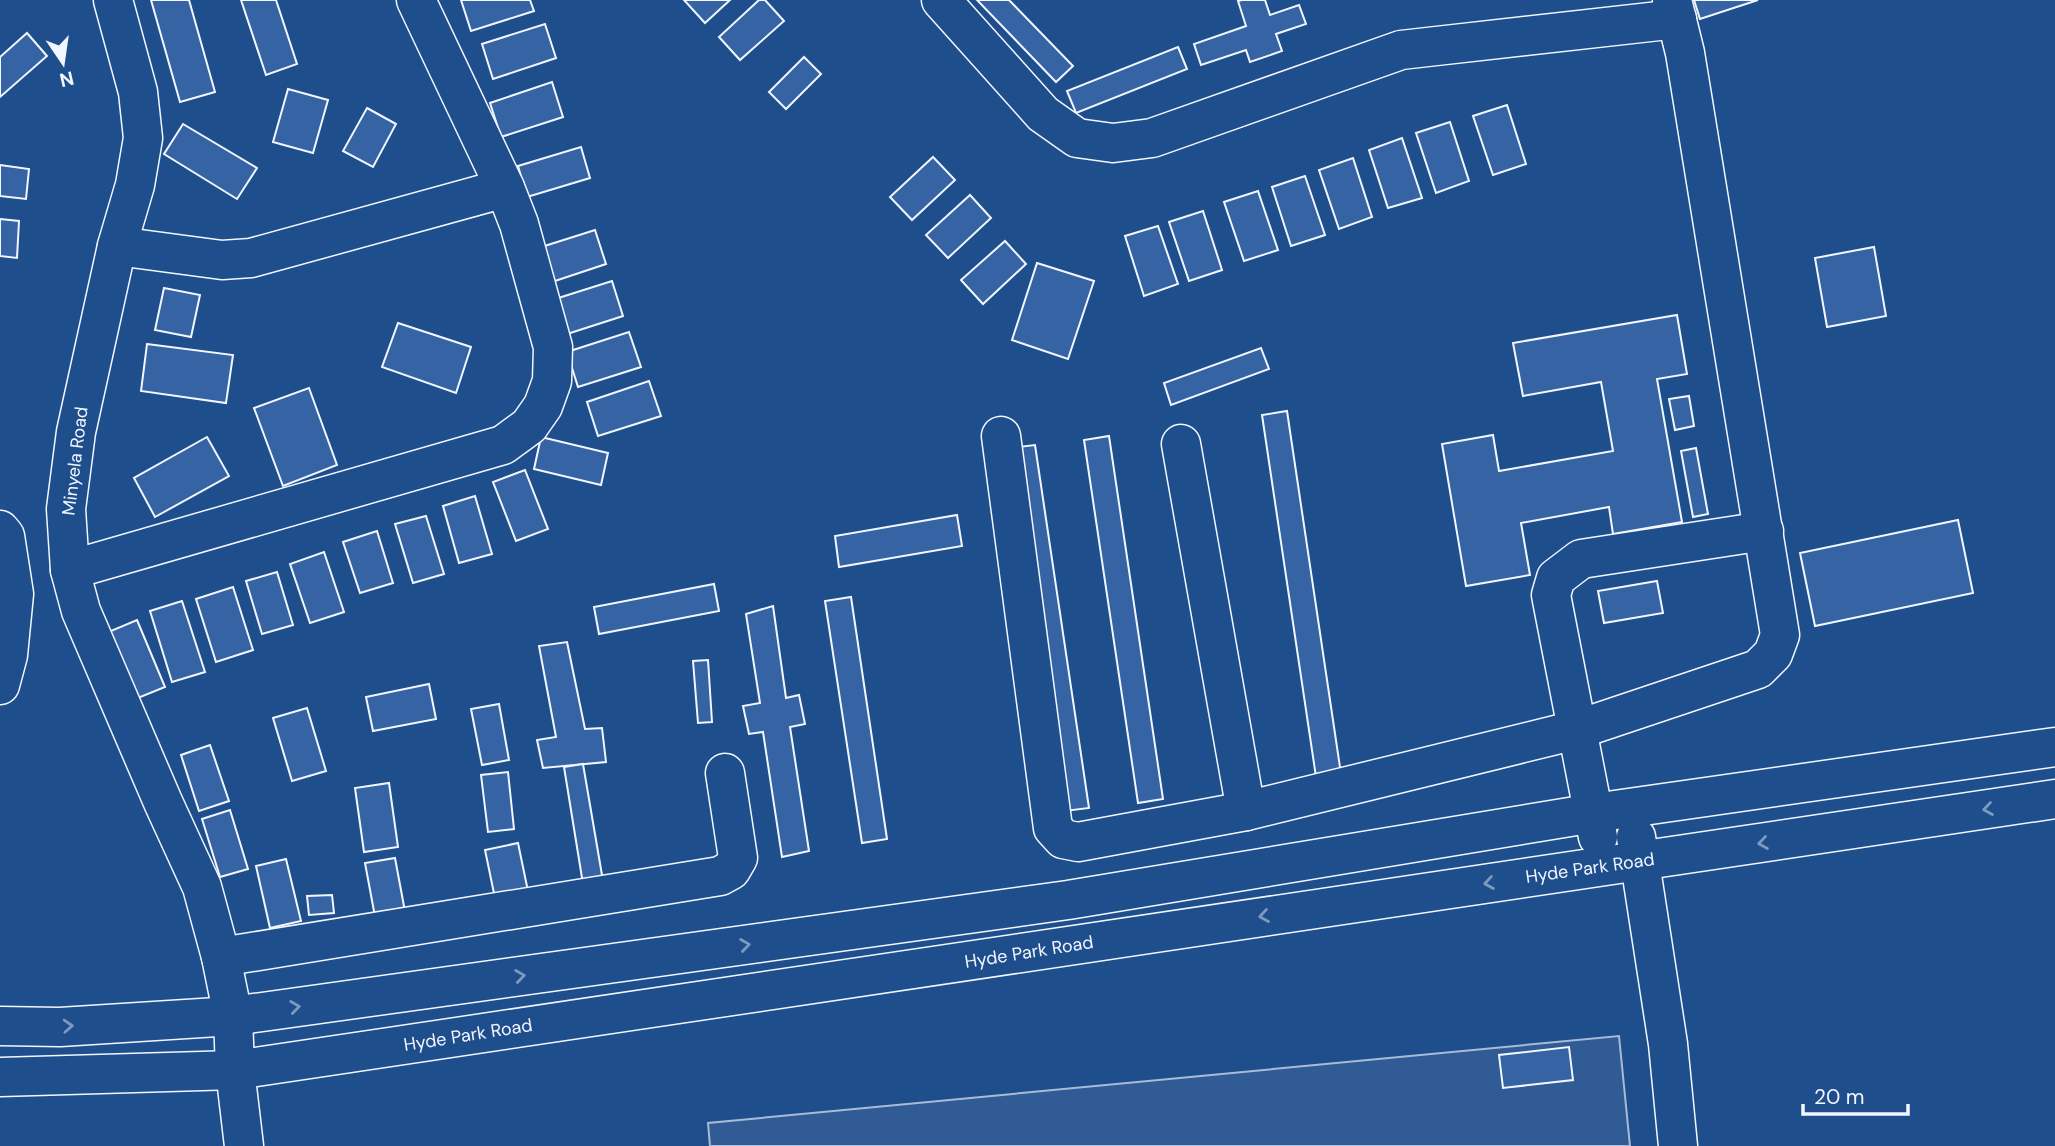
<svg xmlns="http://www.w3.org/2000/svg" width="2055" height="1146" viewBox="0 0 2055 1146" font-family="'DM Sans',sans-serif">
  <rect width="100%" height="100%" fill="#1f4e8c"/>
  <polygon fill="#305b95" stroke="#a8bbd7" stroke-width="2" points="1619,1036 1630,1146 710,1146 708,1123"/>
  <g fill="#3563a3" stroke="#f2f6ff" stroke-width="2">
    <polygon points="151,0 189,0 215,92 180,102"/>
    <polygon points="241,0 276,0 297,64 266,75"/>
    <polygon points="461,0 530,0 534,11 471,31"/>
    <polygon points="684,0 730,0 705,23"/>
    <polygon points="759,0 765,0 784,21 740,60 719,37"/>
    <polygon points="977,0 1009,0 1073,66 1056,82"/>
    <polygon points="1242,0 1265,0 1270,15 1299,5 1306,24 1276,34 1282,51 1250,62 1246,50 1201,65 1194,44 1246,26 1238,1"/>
    <polygon points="1694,0 1758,0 1700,19"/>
    <polygon points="545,24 556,58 493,79 482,44"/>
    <polygon points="27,33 47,56 0,97 0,57"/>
    <polygon points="1178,47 1187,69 1076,113 1067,91"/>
    <polygon points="804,57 821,74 786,109 769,92"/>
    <polygon points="552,82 563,117 501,137 490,103"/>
    <polygon points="288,89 328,100 313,153 273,142"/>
    <polygon points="1507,105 1526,164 1493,175 1473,116"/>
    <polygon points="367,108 396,124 373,167 343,151"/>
    <polygon points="1450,122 1469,181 1436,193 1416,133"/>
    <polygon points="183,124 257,168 237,199 164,154"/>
    <polygon points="1402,138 1422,198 1388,208 1369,150"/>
    <polygon points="581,147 590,178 527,197 518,166"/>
    <polygon points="933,157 955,180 912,220 890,197"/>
    <polygon points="1353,158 1372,217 1339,229 1319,170"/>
    <polygon points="0,165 29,169 26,199 0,196"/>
    <polygon points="1305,176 1325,235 1291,246 1272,187"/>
    <polygon points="1258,191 1278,250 1244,261 1224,202"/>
    <polygon points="970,195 991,218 948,258 926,235"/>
    <polygon points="1203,211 1222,270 1189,281 1169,222"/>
    <polygon points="0,219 19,221 17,258 0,256"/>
    <polygon points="1158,226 1178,284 1144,296 1125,236"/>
    <polygon points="595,230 606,264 543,285 532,250"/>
    <polygon points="1005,241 1026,264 983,304 961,280"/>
    <polygon points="1874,247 1886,316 1827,327 1815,258"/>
    <polygon points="1037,263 1094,281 1068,359 1012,340"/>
    <polygon points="612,281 623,316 561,336 549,301"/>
    <polygon points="164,288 200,295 191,337 155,330"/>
    <polygon points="1677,315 1687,374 1657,379 1682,522 1613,534 1609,507 1521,523 1530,575 1466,586 1442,444 1493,435 1499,471 1613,451 1601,382 1523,396 1513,343"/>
    <polygon points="398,323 471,347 456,393 382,367"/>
    <polygon points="629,332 641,367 578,387 567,352"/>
    <polygon points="147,344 233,355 226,403 141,391"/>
    <polygon points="1261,348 1269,369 1171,405 1164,383"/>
    <polygon points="649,381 661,416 598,436 587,402"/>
    <polygon points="309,388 337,465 283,486 254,408"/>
    <polygon points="1689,396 1694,426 1675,430 1669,399"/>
    <polygon points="1287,411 1341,774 1316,777 1262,415"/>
    <polygon points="1109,436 1163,799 1138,803 1084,440"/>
    <polygon points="207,437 229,476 155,517 134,478"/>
    <polygon points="541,437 608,453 601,485 534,469"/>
    <polygon points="1035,445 1089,808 1065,811 1010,448"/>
    <polygon points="1696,448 1708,514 1693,517 1681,451"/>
    <polygon points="525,470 548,529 516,541 493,482"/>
    <polygon points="475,496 492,554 459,563 443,506"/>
    <polygon points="957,515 962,546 839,567 835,536"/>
    <polygon points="426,516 444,574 413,583 395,524"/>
    <polygon points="1958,520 1973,593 1815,626 1800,553"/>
    <polygon points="377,531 393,583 360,593 343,542"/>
    <polygon points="324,552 344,612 310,623 290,564"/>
    <polygon points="277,572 293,625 262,634 246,581"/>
    <polygon points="1657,581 1663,613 1604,623 1598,591"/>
    <polygon points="714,584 719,611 599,634 594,607"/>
    <polygon points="233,587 253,650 216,662 196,599"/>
    <polygon points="851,597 887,839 862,843 825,601"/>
    <polygon points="182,601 205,672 172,682 150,611"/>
    <polygon points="773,606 786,698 799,695 805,724 790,727 809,851 782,857 763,732 749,734 743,706 760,703 746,614"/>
    <polygon points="137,620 165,687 133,700 106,633"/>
    <polygon points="567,642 585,729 602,728 606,762 543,768 537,740 556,737 539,646"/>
    <polygon points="708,660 712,722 698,723 693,661"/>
    <polygon points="429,684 436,719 373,731 366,697"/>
    <polygon points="499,704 509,760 482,765 471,709"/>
    <polygon points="307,708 326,771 292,781 273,718"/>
    <polygon points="210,745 229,801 199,811 181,755"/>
    <polygon points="583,764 603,881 583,884 564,767"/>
    <polygon points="508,772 514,829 488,832 481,775"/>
    <polygon points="389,783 398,847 364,852 355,788"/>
    <polygon points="230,810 248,869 220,877 202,819"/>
    <polygon points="518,843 529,896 496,903 485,850"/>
    <polygon points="395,858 406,917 376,922 365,863"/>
    <polygon points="286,859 301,921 270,928 256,866"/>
    <polygon points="332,895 334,913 309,915 307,896"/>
    <polygon points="1569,1047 1573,1080 1503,1088 1499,1055"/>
  </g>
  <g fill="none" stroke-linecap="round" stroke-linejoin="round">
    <defs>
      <g id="minor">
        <polyline points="113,0 138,92 143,138 135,185 117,246 76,432 66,509 70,570 81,611 163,802 202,887 221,957 233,1016 235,1070 244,1146"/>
        <polyline points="941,0 1043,114 1077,138 1113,143 1152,138 1401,50 1677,19"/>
        <polyline points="117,246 222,260 251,258 505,188"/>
        <polyline points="1001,436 1053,828 1063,839 1078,842 1246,811 1576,730 1758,669 1773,654 1780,635 1685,53 1672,0"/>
        <polyline points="1181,444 1246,811"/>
        <polyline points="0,530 5,536 14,594 8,655 0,685"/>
        <polyline points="70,570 503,445 529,426 543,406 552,381 553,347 519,224 505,188 416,0"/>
        <polyline points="1598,837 1551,595 1556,578 1581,559 1764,531"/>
        <polyline points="1636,837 1668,1044 1678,1146"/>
        <polyline points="221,957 720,876 731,870 738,858 725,773"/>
        <polyline points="0,1026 60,1027 233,1016 1068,900 1594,813 2055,747"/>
        <polyline points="0,1077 235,1070 2055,799"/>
      </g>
    </defs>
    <use href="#minor" stroke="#f2f6ff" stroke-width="41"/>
    <use href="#minor" stroke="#1f4e8c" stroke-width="38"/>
  </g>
  <defs><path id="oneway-chevron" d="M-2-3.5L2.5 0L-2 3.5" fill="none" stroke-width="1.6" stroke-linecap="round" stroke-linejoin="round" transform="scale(1.75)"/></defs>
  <g stroke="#7e9ac0">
    <use href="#oneway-chevron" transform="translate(1988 809) rotate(171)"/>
    <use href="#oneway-chevron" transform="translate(1763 843) rotate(171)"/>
    <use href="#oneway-chevron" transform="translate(1489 883) rotate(171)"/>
    <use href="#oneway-chevron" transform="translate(1264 916) rotate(171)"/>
    <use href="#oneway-chevron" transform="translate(745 945) rotate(-8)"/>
    <use href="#oneway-chevron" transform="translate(520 976) rotate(-8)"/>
    <use href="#oneway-chevron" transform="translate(295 1007) rotate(-8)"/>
    <use href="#oneway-chevron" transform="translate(68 1026) rotate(-3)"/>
  </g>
  <g text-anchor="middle" stroke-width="5" stroke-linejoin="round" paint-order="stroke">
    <g font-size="18" fill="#f2f6ff" stroke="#1f4e8c">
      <text transform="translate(75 461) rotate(-83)" y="6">Minyela Road</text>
      <text transform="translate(1590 868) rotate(-8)" y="6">Hyde Park Road</text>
      <text transform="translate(1029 952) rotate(-9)" y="6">Hyde Park Road</text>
      <text transform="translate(468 1035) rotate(-9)" y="6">Hyde Park Road</text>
    </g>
  </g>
  <g transform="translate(63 63) rotate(167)" stroke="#1f4e8c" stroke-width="5" paint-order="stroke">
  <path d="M0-5L12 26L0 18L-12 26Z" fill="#f2f6ff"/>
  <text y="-10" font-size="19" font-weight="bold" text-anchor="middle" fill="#f2f6ff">N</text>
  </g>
  <path d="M1803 1104v10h105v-10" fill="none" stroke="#f2f6ff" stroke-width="3.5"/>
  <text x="1814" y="1104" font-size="21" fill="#f2f6ff" stroke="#1f4e8c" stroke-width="5" paint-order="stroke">20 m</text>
</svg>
